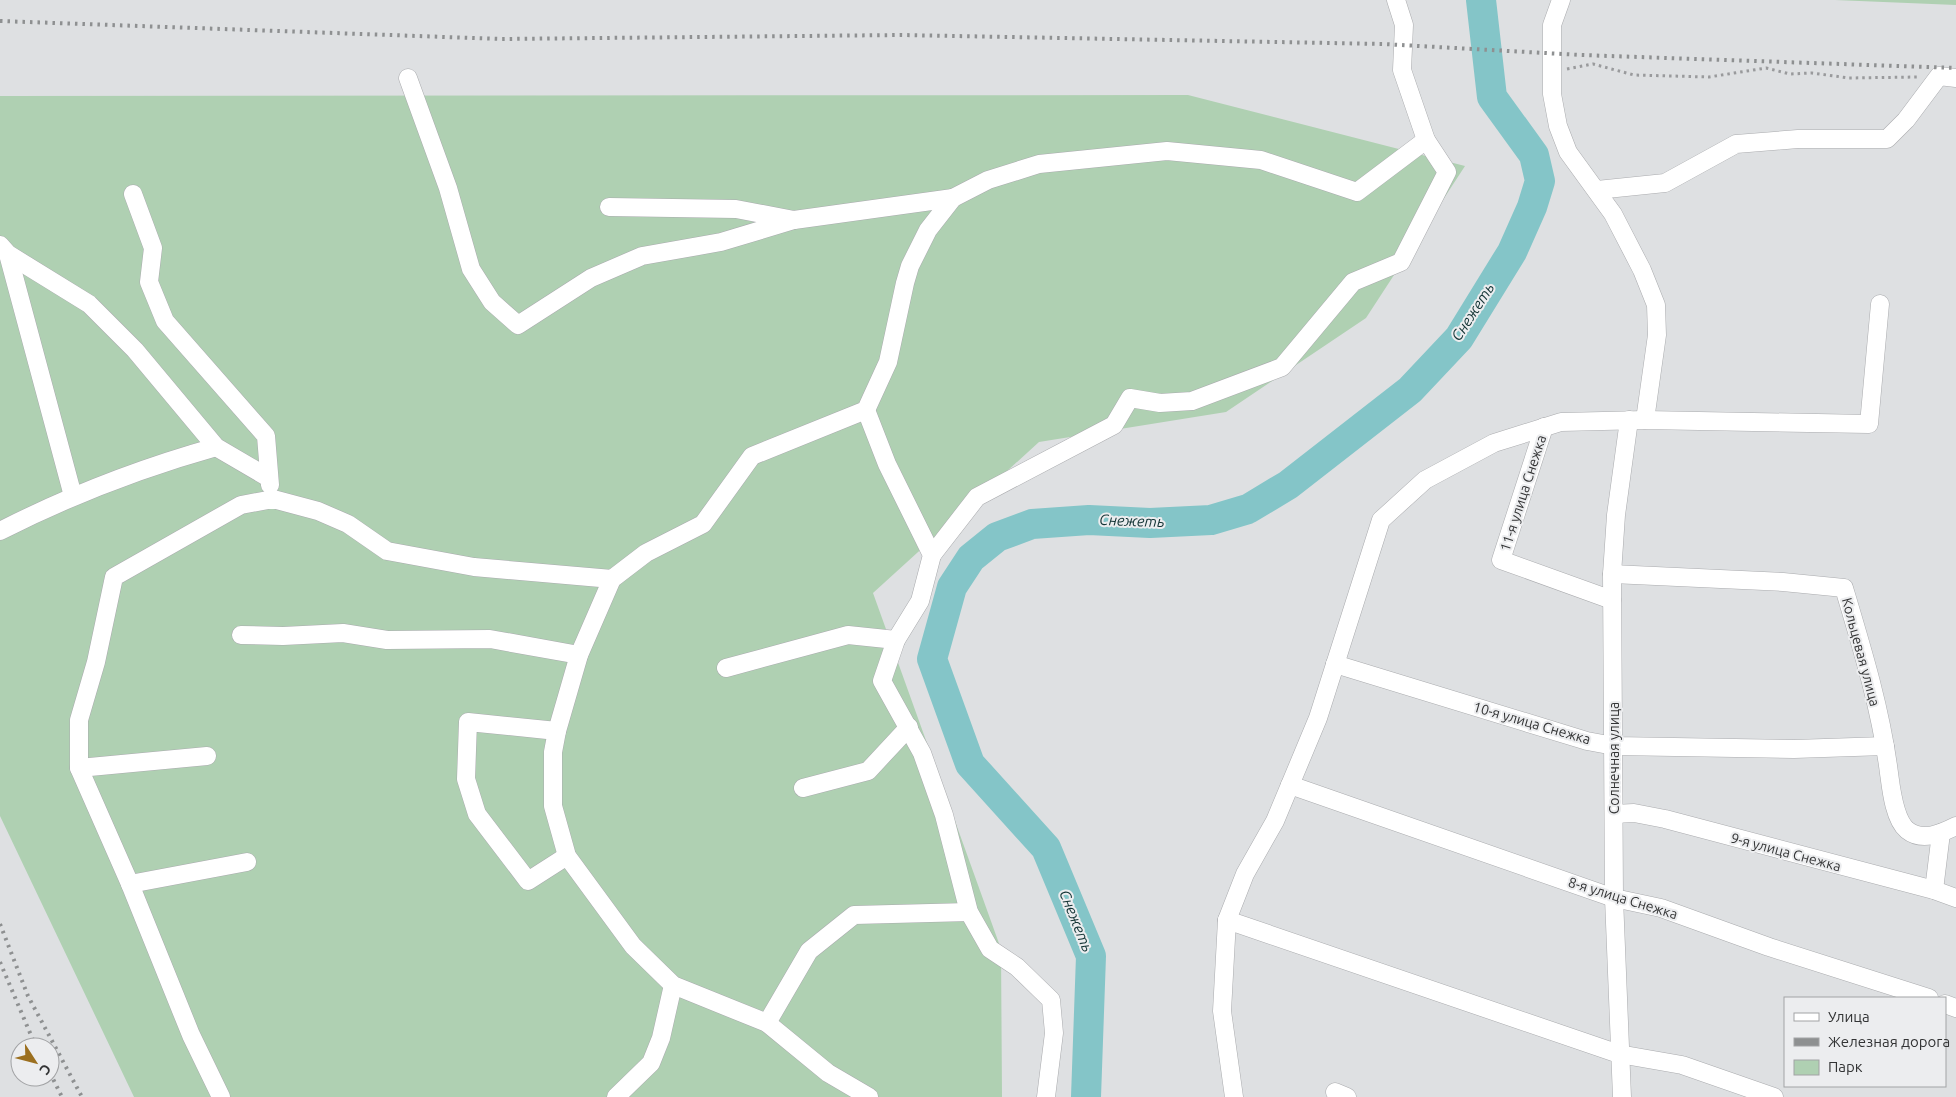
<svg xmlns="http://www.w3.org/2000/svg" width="1956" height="1097" viewBox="0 0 1956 1097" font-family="Ubuntu,sans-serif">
  <rect width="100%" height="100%" fill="#dee0e2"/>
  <g fill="#afd0b2">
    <polygon points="1835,0 1956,0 1956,5"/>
    <polygon points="1188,95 1465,166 1366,318 1226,412 1039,442 873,593 1001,949 1002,1097 134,1097 0,816 0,96"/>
  </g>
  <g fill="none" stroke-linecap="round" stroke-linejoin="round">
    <polyline stroke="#84c5c8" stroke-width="30" points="1086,1097 1091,956 1046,848 970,764 932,659 952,587 971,558 997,537 1032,524 1089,520 1150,523 1211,520 1248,509 1288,485 1410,390 1459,338 1512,252 1532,207 1540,181 1534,155 1492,97 1481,0"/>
    <defs>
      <g id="minor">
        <polyline points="1561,0 1552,25 1552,94 1558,126 1568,152 1613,214 1642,270 1656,305 1657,335 1645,420"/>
        <polyline points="408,78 448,188 471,269 492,302 518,325 591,278 642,256 721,242 794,220"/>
        <polyline points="1597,190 1665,183 1736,144 1798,139 1887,139 1906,120 1939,76 1956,78"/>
        <polyline points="133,194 153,248 149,282 165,321 266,436 270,485"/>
        <polyline points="609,207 736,209 794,220 953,198"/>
        <polyline points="0,245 8,254 89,304 135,350 216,447 269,478"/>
        <polyline points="8,254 73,496"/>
        <polyline points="866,410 887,464 932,555 920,601 896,640 882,681 922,753 944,815 969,912 990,949 1017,967 1051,1000 1054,1033 1046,1097"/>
        <polyline points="1544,427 1501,560 1612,600"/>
        <path d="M 0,531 C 69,496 141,468 216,447"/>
        <polyline points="932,555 977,497 1114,425 1130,398 1160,403 1192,401 1282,367 1353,282 1401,262 1447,172 1426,140 1402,70 1404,25 1396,0"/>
        <path d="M 1612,574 L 1783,582 L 1844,588 C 1862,648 1881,710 1889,773 C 1891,788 1894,819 1907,830 C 1922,842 1940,834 1956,826"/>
        <polyline points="241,635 283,636 343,633 387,640 490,639 579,655"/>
        <polyline points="1335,664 1587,741 1614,746 1794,749 1885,746"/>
        <polyline points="726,668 848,635 896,640"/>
        <polyline points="557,731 468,722 466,779 477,814 528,881 567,856"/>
        <polyline points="79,768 207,756"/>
        <polyline points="1290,785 1614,898 1661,908 1769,947 1929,998"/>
        <polyline points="803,788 868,771 909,727"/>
        <polyline points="1614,814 1634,813 1665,819 1934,890 1956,898"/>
        <polyline points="130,884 247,862"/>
        <polyline points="1934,890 1941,833"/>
        <polyline points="1227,920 1619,1054 1682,1065 1774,1097"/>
        <polyline points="1945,1004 1956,1008"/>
        <polyline points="767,1023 809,951 854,915 969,912"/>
        <polyline points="1335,1092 1347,1097"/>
        <polyline points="221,1097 191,1035 130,884 79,768 79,720 96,662 114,577 241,505 273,499 318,511 348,524 387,551 474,567 612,579"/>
        <polyline points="616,1097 651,1063 661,1038 673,985"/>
        <polyline points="869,1097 828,1073 767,1023 673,985 633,946 567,856 553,806 553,752 557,731 579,655 612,579 646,553 703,524 752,456 866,410 888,362 905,283 910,266 928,230 953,198 988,180 1039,164 1167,151 1261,160 1357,192 1426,140"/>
        <polyline points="1234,1097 1222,1011 1227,920 1245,874 1275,821 1318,718 1381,520 1425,480 1494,443 1561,422 1645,420 1869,424 1880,304"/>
        <polyline points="1622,1097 1614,898 1612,574 1616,515 1629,420"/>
      </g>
    </defs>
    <use href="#minor" stroke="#aaabae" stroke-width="19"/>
    <polyline stroke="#999a9c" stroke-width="3" stroke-dasharray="2.5 4" stroke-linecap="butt" points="1567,69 1593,64 1634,75 1709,77 1766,68 1790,74 1812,73 1849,78 1917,77"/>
    <use href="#minor" stroke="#fff" stroke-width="18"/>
    <g stroke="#8e9091" stroke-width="4" stroke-dasharray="2.5 5" stroke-linecap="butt">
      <polyline points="0,21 501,39 902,35 1383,44 1581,55 1956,68"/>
      <polyline points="0,924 28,996 82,1097"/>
      <polyline points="0,962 36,1047"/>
      <polyline points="50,1073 62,1097"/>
    </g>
  </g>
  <g text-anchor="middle" stroke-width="4" stroke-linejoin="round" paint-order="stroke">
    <g font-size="14" fill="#333435" stroke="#ecedef">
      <text transform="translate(1523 493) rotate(-72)" y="5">11-я улица Снежка</text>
      <text transform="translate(1861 652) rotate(75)" y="5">Кольцевая улица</text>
      <text transform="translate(1532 723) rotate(16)" y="5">10-я улица Снежка</text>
      <text transform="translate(1614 758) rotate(-90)" y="5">Солнечная улица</text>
      <text transform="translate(1786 852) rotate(15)" y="5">9-я улица Снежка</text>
      <text transform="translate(1623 898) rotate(17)" y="5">8-я улица Снежка</text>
    </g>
    <g font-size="15" font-style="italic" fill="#133435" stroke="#ecedef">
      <text transform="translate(1473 312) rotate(-57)" y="5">Снежеть</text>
      <text transform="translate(1132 521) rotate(2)" y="5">Снежеть</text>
      <text transform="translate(1076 921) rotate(68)" y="5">Снежеть</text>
    </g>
  </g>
  <rect x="1784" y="997" width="162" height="90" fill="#ecedef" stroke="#a2a3a5"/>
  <rect x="1794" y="1013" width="25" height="8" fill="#ffffff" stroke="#a2a3a5"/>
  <text x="1828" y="1022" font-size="15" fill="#333435">Улица</text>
  <rect x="1794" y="1038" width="25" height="8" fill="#8e9091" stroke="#a2a3a5"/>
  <text x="1828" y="1047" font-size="15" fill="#333435">Железная дорога</text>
  <rect x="1794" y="1060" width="25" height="15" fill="#afd0b2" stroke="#a2a3a5"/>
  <text x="1828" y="1072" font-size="15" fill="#333435">Парк</text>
  <g transform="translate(35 1062) rotate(126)"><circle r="24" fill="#ecedef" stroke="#a2a3a5"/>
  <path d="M0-4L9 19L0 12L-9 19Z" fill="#9b6f1f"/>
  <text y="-8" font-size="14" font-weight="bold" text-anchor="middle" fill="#333435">С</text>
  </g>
</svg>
